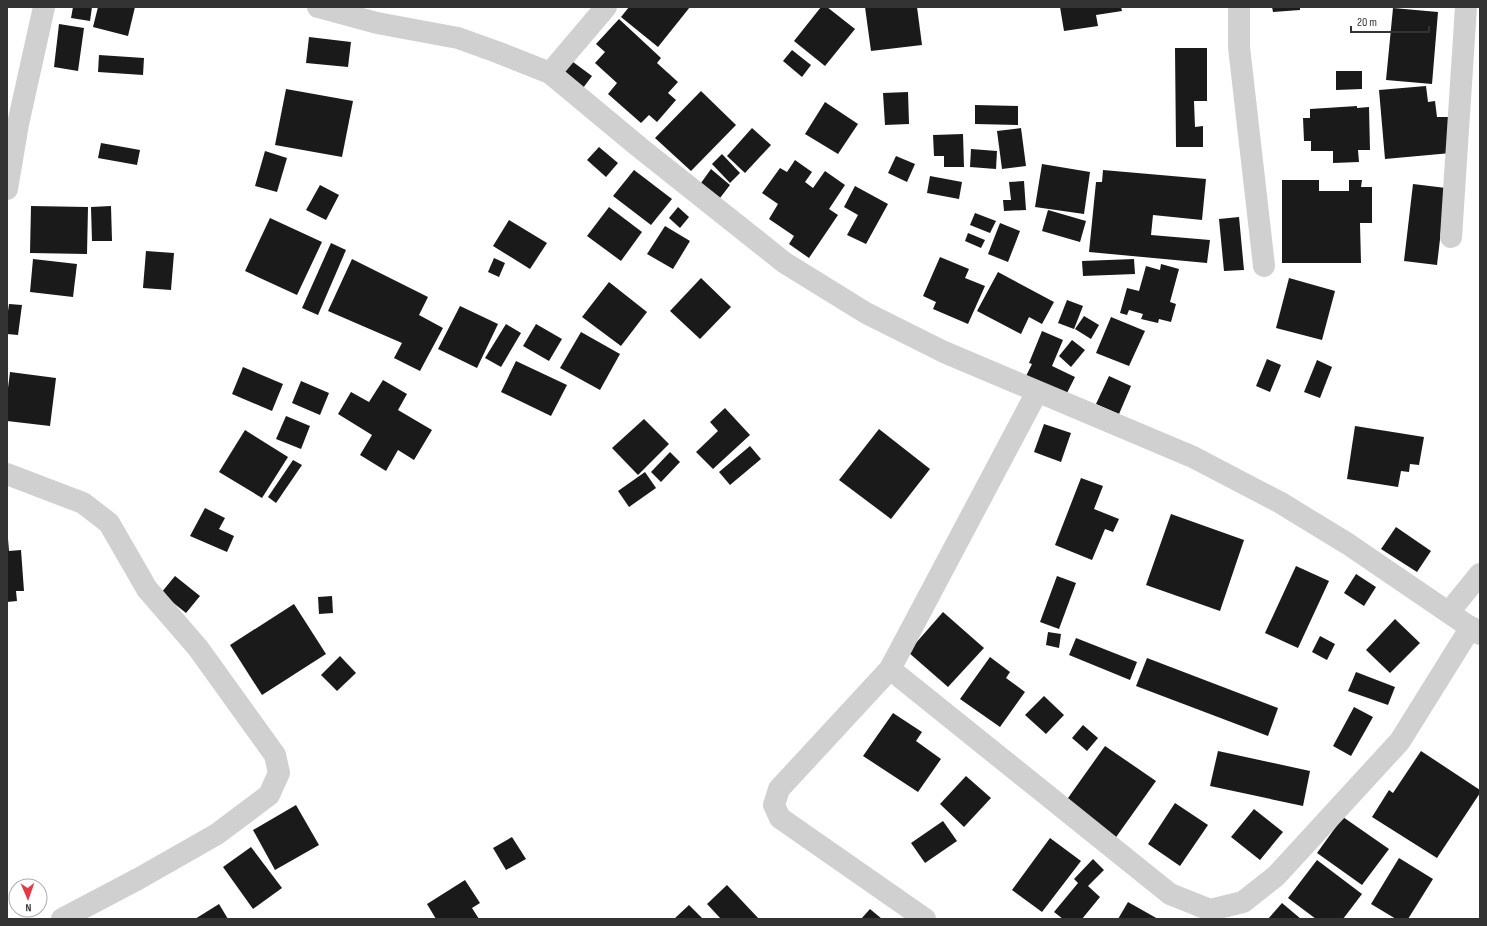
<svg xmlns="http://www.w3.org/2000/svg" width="1487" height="926" viewBox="0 0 1487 926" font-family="'Sofia Sans Condensed',sans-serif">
  <rect width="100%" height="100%" fill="#fff"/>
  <g fill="#1a1a1a">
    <polygon points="73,7 92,7 90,21 71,18"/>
    <polygon points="98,7 135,7 128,36 93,27"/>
    <polygon points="629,7 690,7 658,47 621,17"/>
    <polygon points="821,7 827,7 855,29 825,66 794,41"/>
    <polygon points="865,7 917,7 922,45 871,51"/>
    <polygon points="1060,7 1121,7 1122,11 1096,15 1098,26 1064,31"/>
    <polygon points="1272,7 1300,7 1300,10 1273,12"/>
    <polygon points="1393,8 1438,12 1432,84 1386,80"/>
    <polygon points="619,19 661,58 657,63 678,82 668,93 676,100 657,122 649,115 641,123 608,94 617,83 595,63 605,52 596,44"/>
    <polygon points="59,24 84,28 78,71 54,67"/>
    <polygon points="309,37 351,42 348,67 306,63"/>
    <polygon points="1175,48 1207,48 1207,101 1194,101 1195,127 1203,126 1203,147 1176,147"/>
    <polygon points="792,50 811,65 802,77 783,61"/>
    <polygon points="99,55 144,58 143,75 98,72"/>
    <polygon points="569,59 592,76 583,88 560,71"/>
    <polygon points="1336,71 1362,71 1362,89 1336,90"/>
    <polygon points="1426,86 1428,102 1435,101 1437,117 1448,117 1451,153 1385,159 1379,90"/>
    <polygon points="286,89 353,101 342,157 275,145"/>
    <polygon points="701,91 736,125 691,171 655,138"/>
    <polygon points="908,92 909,124 885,125 883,93"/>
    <polygon points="825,102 858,124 838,154 805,134"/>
    <polygon points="975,105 1018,106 1018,125 975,124"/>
    <polygon points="1357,106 1357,108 1369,107 1370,150 1358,150 1359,162 1333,163 1333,151 1311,151 1311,141 1304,141 1303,118 1310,118 1310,109"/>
    <polygon points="752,128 771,145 745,173 727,156"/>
    <polygon points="1021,128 1026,166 1002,169 997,131"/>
    <polygon points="963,134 964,167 944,167 944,156 934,156 933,135"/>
    <polygon points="101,143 140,150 137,165 98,158"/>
    <polygon points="599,147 618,163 606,177 587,160"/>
    <polygon points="971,149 997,151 996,169 970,167"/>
    <polygon points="265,151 287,158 277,192 255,186"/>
    <polygon points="722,154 740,173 730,183 712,164"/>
    <polygon points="896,156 915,164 907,182 888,173"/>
    <polygon points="795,160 812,172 805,182 813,188 825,171 845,185 829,209 838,215 809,258 789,244 794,236 769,219 778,204 762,193 780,168 787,172"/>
    <polygon points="1042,164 1090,172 1084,214 1035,207"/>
    <polygon points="711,169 730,185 720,198 701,183"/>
    <polygon points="634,170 672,199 651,225 613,196"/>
    <polygon points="1103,170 1206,179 1202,220 1153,215 1151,235 1210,240 1207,263 1089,252 1096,182 1102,182"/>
    <polygon points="930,176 962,182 959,199 927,193"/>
    <polygon points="1282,180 1319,180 1319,191 1349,191 1349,180 1362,180 1361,187 1372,187 1372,223 1360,223 1361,263 1282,263"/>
    <polygon points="1024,181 1026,210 1004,211 1003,200 1011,200 1009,182"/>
    <polygon points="1413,184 1446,188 1437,265 1404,261"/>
    <polygon points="320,185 339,195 326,220 306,210"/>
    <polygon points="855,186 888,204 866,244 847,235 858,215 844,207"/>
    <polygon points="31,206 88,207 87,254 30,253"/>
    <polygon points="111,206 112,241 92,241 91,207"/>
    <polygon points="609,207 642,232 621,261 587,236"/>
    <polygon points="678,207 689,217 680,228 669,218"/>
    <polygon points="1048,210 1086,221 1080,242 1042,231"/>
    <polygon points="975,213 996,221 990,233 970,225"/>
    <polygon points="1239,217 1244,270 1224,271 1219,219"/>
    <polygon points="270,218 322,242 297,295 245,271"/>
    <polygon points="509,220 547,243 530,269 493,246"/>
    <polygon points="1000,223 1020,231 1008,262 988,254"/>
    <polygon points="665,226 690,241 673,269 647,254"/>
    <polygon points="968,233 985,240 981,248 965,241"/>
    <polygon points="331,243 346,250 318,315 302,308"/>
    <polygon points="146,251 174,253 171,290 143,288"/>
    <polygon points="940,257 969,269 965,278 985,286 968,324 933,309 936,302 923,296"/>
    <polygon points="494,258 505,263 499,277 488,272"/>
    <polygon points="33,259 77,264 73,297 30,292"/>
    <polygon points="352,259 428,297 419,315 443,328 420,371 394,358 402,343 328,311"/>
    <polygon points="1134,259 1135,274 1083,276 1082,261"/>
    <polygon points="1161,264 1179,269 1170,302 1176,304 1171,322 1159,319 1158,323 1141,319 1143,314 1129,310 1127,315 1120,313 1127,288 1139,291 1146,266 1160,270"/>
    <polygon points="998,272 1054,302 1042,324 1029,317 1021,334 977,311"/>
    <polygon points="701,278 731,307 700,339 670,311"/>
    <polygon points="1289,278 1335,291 1322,340 1276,328"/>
    <polygon points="609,282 647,312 621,346 582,317"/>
    <polygon points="1067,300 1083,306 1074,329 1058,323"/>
    <polygon points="9,304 22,305 18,335 7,334 7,318"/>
    <polygon points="460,306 498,324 477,368 438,349"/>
    <polygon points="1084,316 1099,325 1091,339 1075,329"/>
    <polygon points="1111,317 1145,331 1129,366 1096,353"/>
    <polygon points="506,324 521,333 501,367 485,358"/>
    <polygon points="536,324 562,339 549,361 523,346"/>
    <polygon points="1042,331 1063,340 1052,366 1075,377 1066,395 1026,376 1032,364 1029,363"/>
    <polygon points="581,332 620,354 600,390 560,368"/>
    <polygon points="1072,340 1085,350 1071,367 1059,356"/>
    <polygon points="1267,359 1281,365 1270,392 1256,386"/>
    <polygon points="1317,360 1332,367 1320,398 1304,392"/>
    <polygon points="516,361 567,385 551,416 501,392"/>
    <polygon points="243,367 283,384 272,411 232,394"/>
    <polygon points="10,372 56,378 50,426 7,421 7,396"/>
    <polygon points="1109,376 1131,386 1119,414 1096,404"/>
    <polygon points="383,380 407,394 398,410 432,430 414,460 398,450 386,471 360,455 372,435 338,414 351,392 369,402"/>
    <polygon points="301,381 329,393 320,415 292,403"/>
    <polygon points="725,408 750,435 713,469 696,452 718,431 710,422"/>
    <polygon points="286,416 310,426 301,449 276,439"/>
    <polygon points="644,419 669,444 638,475 612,448"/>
    <polygon points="1044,424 1071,433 1061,462 1034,452"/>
    <polygon points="1355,426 1424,437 1419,465 1410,464 1409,472 1401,471 1398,487 1347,479"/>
    <polygon points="879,429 930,469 891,519 839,480"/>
    <polygon points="245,430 288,457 262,498 219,472"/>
    <polygon points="750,446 761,459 730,485 719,472"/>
    <polygon points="670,452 680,462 661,482 651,472"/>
    <polygon points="293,460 302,465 276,503 268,497"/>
    <polygon points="645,472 656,488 629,507 618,491"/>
    <polygon points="1081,478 1103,486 1094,509 1119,519 1113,532 1105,529 1092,560 1055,545"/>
    <polygon points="205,508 225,518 219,529 234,536 227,552 190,536"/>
    <polygon points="1171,514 1244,540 1220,611 1146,585"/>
    <polygon points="1396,527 1431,551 1417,572 1381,549"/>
    <polygon points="7,539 8,539 9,551 21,550 24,591 16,591 17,601 7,602"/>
    <polygon points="1296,566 1329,581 1298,648 1265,633"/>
    <polygon points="1356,574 1376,587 1364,606 1344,593"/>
    <polygon points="175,576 200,596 186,613 161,593"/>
    <polygon points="1057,576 1076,583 1059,629 1040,622"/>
    <polygon points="332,596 333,613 319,614 318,597"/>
    <polygon points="294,604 326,654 262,695 230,645"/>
    <polygon points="943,612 984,648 948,687 908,652"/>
    <polygon points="1395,619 1420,643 1390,673 1366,650"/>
    <polygon points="1048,632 1061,634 1059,648 1046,645"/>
    <polygon points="1320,636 1335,644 1327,660 1312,652"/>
    <polygon points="1076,638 1137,662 1130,680 1069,655"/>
    <polygon points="340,656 356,673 337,691 321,675"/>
    <polygon points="990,657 1010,672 1006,678 1025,692 1000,727 960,699"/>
    <polygon points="1147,658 1278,708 1268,736 1136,686"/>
    <polygon points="1356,672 1395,687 1388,705 1348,691"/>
    <polygon points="1044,696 1064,715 1046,734 1025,715"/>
    <polygon points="1354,707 1373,717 1351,756 1333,746"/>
    <polygon points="893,713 922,732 916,741 941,759 918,792 863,756"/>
    <polygon points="1083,725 1098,738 1087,751 1072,738"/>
    <polygon points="1105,746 1156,781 1114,840 1063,805"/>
    <polygon points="1218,751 1310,771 1303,806 1210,786"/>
    <polygon points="1421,751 1480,790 1480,793 1437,858 1372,817 1389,790 1393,793"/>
    <polygon points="966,776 991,798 964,827 940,804"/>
    <polygon points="1175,803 1208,825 1180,866 1148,844"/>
    <polygon points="296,805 319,845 275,870 253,830"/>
    <polygon points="1254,809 1283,832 1260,860 1231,837"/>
    <polygon points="1343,817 1389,849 1362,885 1317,853"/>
    <polygon points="943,821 957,841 925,863 911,843"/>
    <polygon points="512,837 526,859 506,870 493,848"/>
    <polygon points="1050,838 1081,861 1042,912 1012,890"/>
    <polygon points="251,847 282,888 253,909 223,867"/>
    <polygon points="1399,858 1433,879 1408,919 1396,919 1371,904"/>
    <polygon points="1093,859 1104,870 1088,886 1100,897 1082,919 1063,919 1054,912 1078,883 1074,879"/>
    <polygon points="1317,860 1362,894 1343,919 1316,919 1288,898"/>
    <polygon points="465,880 480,903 472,908 479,919 436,919 427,904"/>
    <polygon points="727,885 759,919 721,919 707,904"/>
    <polygon points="1128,902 1158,919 1118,919"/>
    <polygon points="1282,903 1301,919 1268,919"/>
    <polygon points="219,904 228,919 195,919"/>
    <polygon points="689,905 703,919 674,919"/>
    <polygon points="870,909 882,919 861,919"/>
  </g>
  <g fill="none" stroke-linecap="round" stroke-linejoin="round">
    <g stroke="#d0d0d0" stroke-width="22">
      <polyline points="318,7 377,23 458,38 497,52 550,73 639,147 785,263 866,313 944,352 1193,457 1281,503 1348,544 1480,634"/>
      <polyline points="1239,7 1239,47 1264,266"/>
      <polyline points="550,73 606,7"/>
      <polyline points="7,189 18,124 44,7"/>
      <polyline points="1451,237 1466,7"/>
      <polyline points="7,474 83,503 109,523 147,589 198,648 275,755 279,773 269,795 217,834 138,879 62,919"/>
      <polyline points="1449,612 1480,574"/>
      <polyline points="890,669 1170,894 1210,910 1243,902 1276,876 1400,741 1471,627"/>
      <polyline points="925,919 780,818 774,805 779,789 890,669 1037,392"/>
    </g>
  </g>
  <rect width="1487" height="926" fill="none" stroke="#333333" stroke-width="16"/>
  <g transform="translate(28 898) rotate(178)"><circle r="19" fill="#ffffff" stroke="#adadad"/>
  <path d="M0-3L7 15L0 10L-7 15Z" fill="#e63946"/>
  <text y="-6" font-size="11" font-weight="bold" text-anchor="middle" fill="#333333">N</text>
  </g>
  <path d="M1351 26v6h78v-6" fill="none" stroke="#333333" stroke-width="2"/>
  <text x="1357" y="26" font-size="12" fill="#333333" stroke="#ffffff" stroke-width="3" paint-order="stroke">20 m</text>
</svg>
